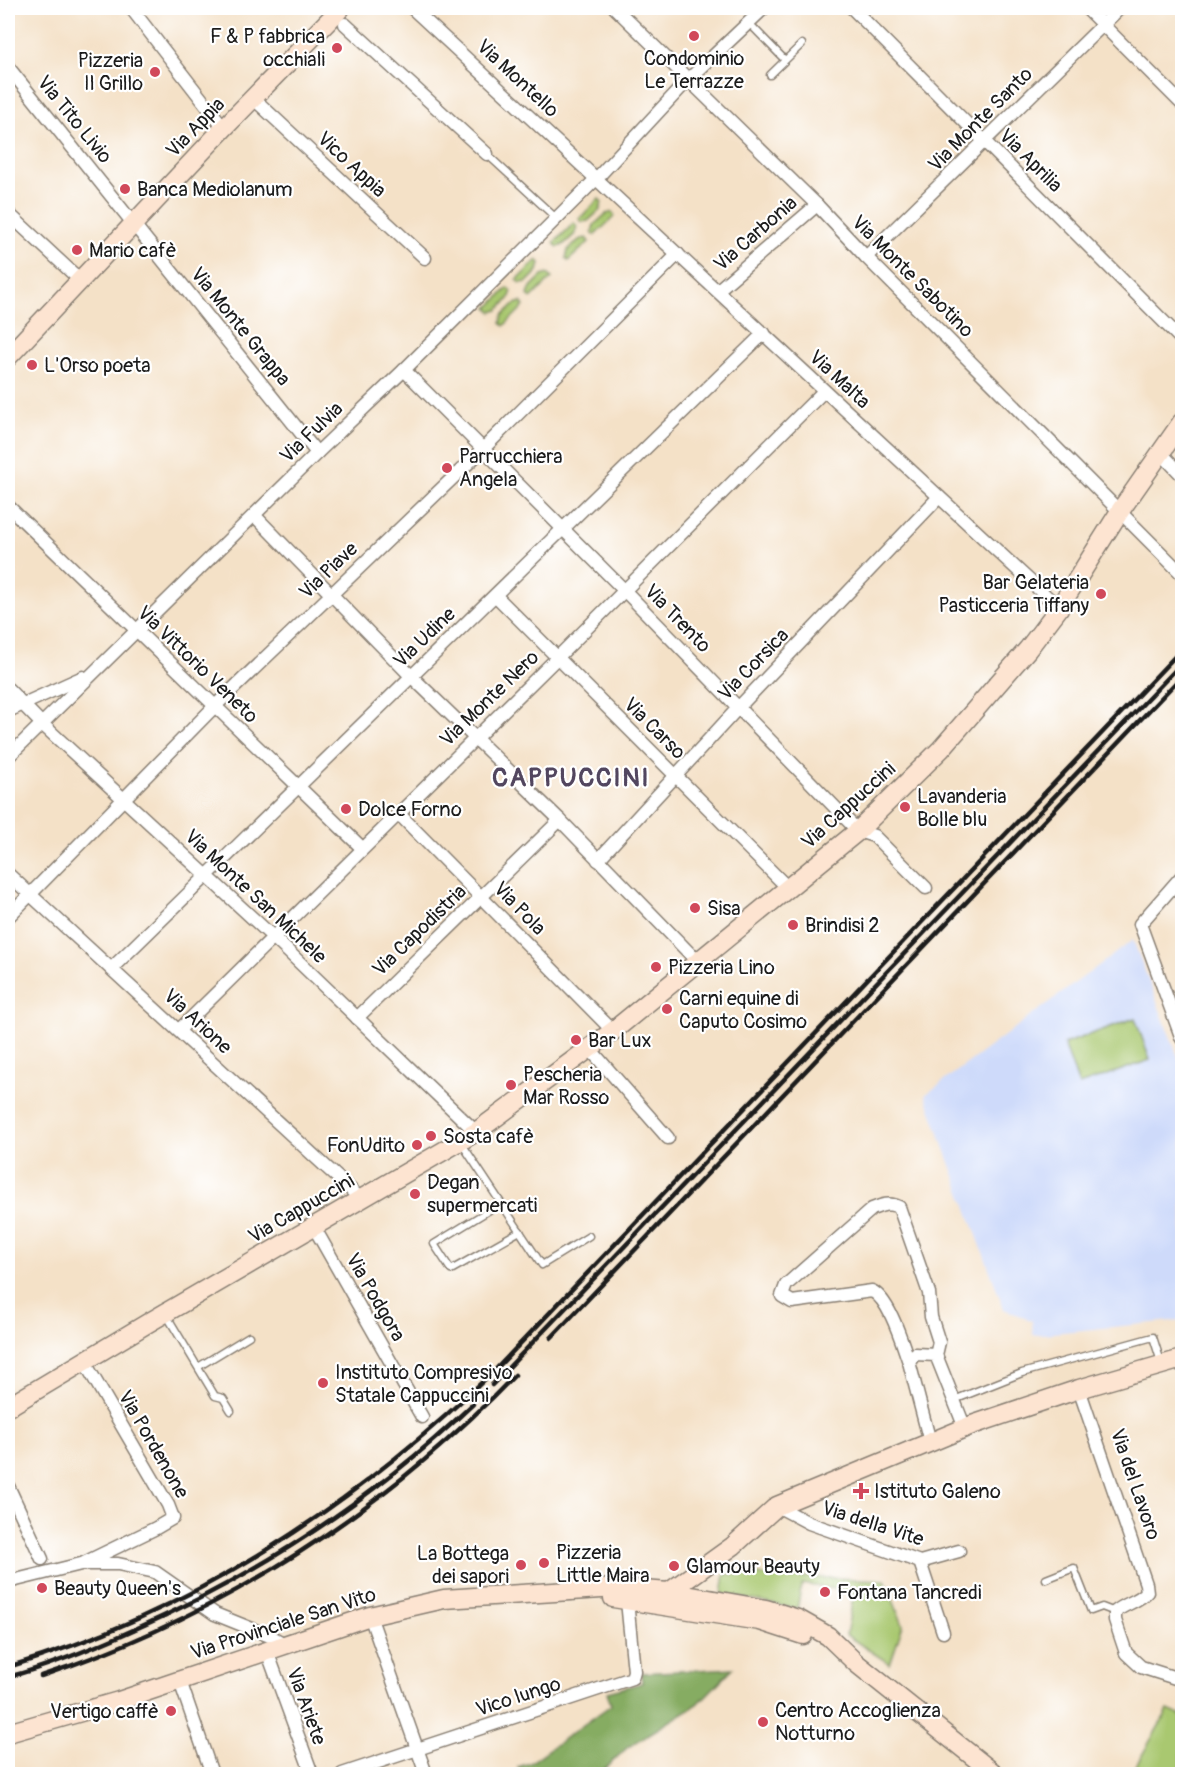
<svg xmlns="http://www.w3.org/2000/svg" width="1190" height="1782" viewBox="0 0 1190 1782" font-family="Pangolin,sans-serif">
  <rect width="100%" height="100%" fill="#fff"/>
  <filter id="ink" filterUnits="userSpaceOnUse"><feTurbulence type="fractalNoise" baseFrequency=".0167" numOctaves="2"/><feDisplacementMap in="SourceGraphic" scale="12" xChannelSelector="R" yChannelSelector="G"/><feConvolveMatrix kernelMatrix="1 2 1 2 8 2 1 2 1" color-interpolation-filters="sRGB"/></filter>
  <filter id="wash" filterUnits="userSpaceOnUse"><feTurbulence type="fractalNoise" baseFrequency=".008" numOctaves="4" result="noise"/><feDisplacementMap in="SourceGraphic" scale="24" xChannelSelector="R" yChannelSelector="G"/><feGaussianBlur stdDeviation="1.35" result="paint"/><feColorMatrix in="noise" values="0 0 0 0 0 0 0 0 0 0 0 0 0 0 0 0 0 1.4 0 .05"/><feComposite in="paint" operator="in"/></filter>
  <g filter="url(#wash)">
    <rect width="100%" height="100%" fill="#f4e1c7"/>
    <polygon fill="#cedafa" points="1133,940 1182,1067 1182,1320 1033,1335 1032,1321 1004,1309 925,1095"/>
    <g fill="#a9c86f" stroke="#627246" stroke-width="1.5">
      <polygon points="599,199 602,202 600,210 588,221 582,222 579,219"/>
      <polygon points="612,212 615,216 595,235 592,232 594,225 606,214"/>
      <polygon points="574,223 577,226 575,234 563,245 558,247 554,243"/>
      <polygon points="586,238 589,242 568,261 566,258 568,250 579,240"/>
      <polygon points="537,260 540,263 538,271 527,282 521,283 517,280"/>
      <polygon points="548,274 552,278 531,298 528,295 531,287 542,276"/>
      <polygon points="508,288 512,291 509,299 498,310 492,312 488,308"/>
      <polygon points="521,302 524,306 504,326 501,323 503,315 515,304"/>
      <polygon points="1135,1018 1150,1060 1079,1085 1064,1044"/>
      <polygon points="725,1574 885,1580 903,1625 890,1664 846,1635 854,1592 802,1584 797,1609 722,1594"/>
      <polygon points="1168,1710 1182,1716 1182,1774 1131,1774"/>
    </g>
    <polygon fill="#86ac62" stroke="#51643f" stroke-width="1.5" points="733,1668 698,1704 628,1747 599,1774 521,1774 518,1767 530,1763 611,1705 607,1692 642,1683 641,1673"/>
  </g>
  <g filter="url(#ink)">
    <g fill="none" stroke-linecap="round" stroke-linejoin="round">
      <defs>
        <g id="lane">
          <polyline points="748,22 785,60"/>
          <polyline points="770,75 802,44"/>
          <polyline points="491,158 556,218"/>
          <polyline points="462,1144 542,1265 589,1236"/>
          <polyline points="501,1203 434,1244 451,1270 520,1231"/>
          <polyline points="167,1316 215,1396 223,1398 231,1411"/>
          <polyline points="198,1367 249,1336"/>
          <polyline points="954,1400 1022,1373 1153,1337 1161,1362"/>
          <polyline points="1046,1579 1074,1568 1091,1611 1102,1607 1115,1612"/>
        </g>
        <g id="street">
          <polyline points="131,8 224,128"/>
          <polyline points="412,8 1059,608"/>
          <polyline points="615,8 817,205 866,257 1182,574"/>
          <polyline points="852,8 1182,340"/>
          <polyline points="1086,8 1182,104"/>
          <polyline points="345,24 487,154"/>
          <polyline points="8,67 317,453"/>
          <polyline points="253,98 425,258"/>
          <polyline points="8,213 80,280"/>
          <polyline points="866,257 1120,8"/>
          <polyline points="718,290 817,205"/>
          <polyline points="404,370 624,590 858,831 874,836 926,888"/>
          <polyline points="1162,454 1182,475"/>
          <polyline points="8,506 362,848"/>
          <polyline points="254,515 411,676 560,820 698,962"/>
          <polyline points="496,596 788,888"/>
          <polyline points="8,689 41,723 273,937 476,1132"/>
          <polyline points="8,711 83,677"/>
          <polyline points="8,757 317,453 404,370 597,178 687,81 764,8"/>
          <polyline points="398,813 613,1031"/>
          <polyline points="598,860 738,708 939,497"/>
          <polyline points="8,874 361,1199"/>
          <polyline points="1182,876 1140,924 1182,1039"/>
          <polyline points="8,917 214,707 483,449 678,254"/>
          <polyline points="112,968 764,333"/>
          <polyline points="357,1018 560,820"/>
          <polyline points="179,1030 557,658 824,391"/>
          <polyline points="590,1049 668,1138"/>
          <polyline points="314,1227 422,1417"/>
          <polyline points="84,1361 168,1505 173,1518 156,1528 84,1563"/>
          <path d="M 909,1362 C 902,1343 890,1300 872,1291 L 792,1302 L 782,1296 L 786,1285 L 872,1209 C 882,1205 890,1202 899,1207 L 929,1293 L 931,1317 L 939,1342 L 936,1355"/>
          <path d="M 1079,1389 L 1146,1584 L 1147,1592 C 1138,1602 1125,1603 1115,1612 L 1115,1620 L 1126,1653 L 1141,1667 L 1182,1680"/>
          <polyline points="930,1442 909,1362 915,1354 936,1355 965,1428"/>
          <polyline points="8,1486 42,1559"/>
          <polyline points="777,1506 809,1523 920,1562 959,1551"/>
          <polyline points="920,1562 943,1632"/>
          <polyline points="8,1582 81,1564 118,1564 155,1572 215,1614 272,1637 286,1645"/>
          <polyline points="370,1616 426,1774"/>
          <polyline points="267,1651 312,1774"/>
          <polyline points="180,1681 212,1774"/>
          <polyline points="342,1774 632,1678 634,1671 627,1601"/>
        </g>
        <g id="secondary">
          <polyline points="8,357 224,128 341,8"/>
          <polyline points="8,1407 148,1323 476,1132 613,1031 858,831 941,749 1028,649 1059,608 1120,511 1182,422"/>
          <polyline points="669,1592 733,1546 777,1506 972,1425 1079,1389 1182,1359"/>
          <polyline points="613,1598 760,1621 803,1635"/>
          <polyline points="8,1733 119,1701 370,1616 444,1599 617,1588 669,1592 766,1609 798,1619 828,1636 856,1663 995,1774"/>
        </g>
      </defs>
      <use href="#lane" stroke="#887e72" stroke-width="9"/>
      <use href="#street" stroke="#887e72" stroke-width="15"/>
      <use href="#secondary" stroke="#887e72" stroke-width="21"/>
      <use href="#lane" stroke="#fff" stroke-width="6"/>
      <use href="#street" stroke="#fff" stroke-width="12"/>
      <use href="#secondary" stroke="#fde4d1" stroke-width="18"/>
      <g stroke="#1c1c1c" stroke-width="4.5">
        <polyline points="551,1338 1182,676"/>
        <polyline points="492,1385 1182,663"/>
        <path d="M 8,1667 C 197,1611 356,1504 497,1368 L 1182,649"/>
        <path d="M 41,1676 C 222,1616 384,1511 515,1375"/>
        <path d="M 8,1677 C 50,1666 91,1649 131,1631 C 258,1575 373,1499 473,1404"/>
      </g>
    </g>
  </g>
  <g fill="#d1495b" stroke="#fff" stroke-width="2">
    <circle cx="694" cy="36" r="6"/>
    <circle cx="337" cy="48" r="6"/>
    <circle cx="155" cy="72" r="6"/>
    <circle cx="125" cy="189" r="6"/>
    <circle cx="77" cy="250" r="6"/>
    <circle cx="32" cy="365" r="6"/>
    <circle cx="447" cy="468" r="6"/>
    <circle cx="1101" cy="594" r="6"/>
    <circle cx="905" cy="807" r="6"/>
    <circle cx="346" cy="809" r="6"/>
    <circle cx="695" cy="908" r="6"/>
    <circle cx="793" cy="925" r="6"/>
    <circle cx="656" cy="967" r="6"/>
    <circle cx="667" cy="1009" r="6"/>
    <circle cx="576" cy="1040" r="6"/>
    <circle cx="511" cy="1085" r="6"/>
    <circle cx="431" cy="1136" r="6"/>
    <circle cx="417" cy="1145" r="6"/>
    <circle cx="415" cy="1194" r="6"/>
    <circle cx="323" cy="1383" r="6"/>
    <path d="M858 1482h6v6h6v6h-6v6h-6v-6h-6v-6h6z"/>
    <circle cx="544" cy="1563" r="6"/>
    <circle cx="521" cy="1565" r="6"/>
    <circle cx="674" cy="1566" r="6"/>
    <circle cx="42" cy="1588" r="6"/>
    <circle cx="825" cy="1592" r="6"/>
    <circle cx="171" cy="1711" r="6"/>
    <circle cx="763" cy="1722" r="6"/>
  </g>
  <g text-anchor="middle" stroke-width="4.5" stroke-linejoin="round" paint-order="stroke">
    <g font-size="20" fill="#1c1c1c" stroke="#fff" text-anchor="start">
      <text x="325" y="43" text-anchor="end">F &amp; P fabbrica<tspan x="325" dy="23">occhiali</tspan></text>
      <text x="694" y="65" text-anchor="middle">Condominio<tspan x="694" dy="23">Le Terrazze</tspan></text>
      <text x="143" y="67" text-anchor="end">Pizzeria<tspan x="143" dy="23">Il Grillo</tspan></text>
      <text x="137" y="196">Banca Mediolanum</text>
      <text x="89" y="257">Mario cafè</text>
      <text x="44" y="372">L'Orso poeta</text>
      <text x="459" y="463">Parrucchiera<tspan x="459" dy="23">Angela</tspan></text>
      <text x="1089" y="589" text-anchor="end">Bar Gelateria<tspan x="1089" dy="23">Pasticceria Tiffany</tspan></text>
      <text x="917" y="803">Lavanderia<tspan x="917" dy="23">Bolle blu</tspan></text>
      <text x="358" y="816">Dolce Forno</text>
      <text x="707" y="915">Sisa</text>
      <text x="805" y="932">Brindisi 2</text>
      <text x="668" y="974">Pizzeria Lino</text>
      <text x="679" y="1005">Carni equine di<tspan x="679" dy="23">Caputo Cosimo</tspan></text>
      <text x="588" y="1047">Bar Lux</text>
      <text x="523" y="1081">Pescheria<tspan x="523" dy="23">Mar Rosso</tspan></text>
      <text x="443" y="1143">Sosta cafè</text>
      <text x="405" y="1152" text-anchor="end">FonUdito</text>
      <text x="427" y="1189">Degan<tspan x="427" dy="23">supermercati</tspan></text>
      <text x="335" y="1379">Instituto Compresivo<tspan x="335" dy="23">Statale Cappuccini</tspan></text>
      <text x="874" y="1498">Istituto Galeno</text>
      <text x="556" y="1559">Pizzeria<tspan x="556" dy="23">Little Maira</tspan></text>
      <text x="509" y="1560" text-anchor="end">La Bottega<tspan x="509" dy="23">dei sapori</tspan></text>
      <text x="686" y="1573">Glamour Beauty</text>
      <text x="54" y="1595">Beauty Queen's</text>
      <text x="837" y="1599">Fontana Tancredi</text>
      <text x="775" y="1717">Centro Accoglienza<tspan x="775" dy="23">Notturno</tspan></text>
      <text x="159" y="1718" text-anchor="end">Vertigo caffè</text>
    </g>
    <g font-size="20" fill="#1c1c1c" stroke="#fff">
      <text transform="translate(518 78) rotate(43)" y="7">Via Montello</text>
      <text transform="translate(75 119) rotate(51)" y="7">Via Tito Livio</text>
      <text transform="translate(980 119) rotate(-45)" y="7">Via Monte Santo</text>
      <text transform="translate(195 127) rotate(-46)" y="7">Via Appia</text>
      <text transform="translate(1031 160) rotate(45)" y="7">Via Aprilia</text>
      <text transform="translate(352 164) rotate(43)" y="7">Vico Appia</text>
      <text transform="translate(755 233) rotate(-41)" y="7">Via Carbonia</text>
      <text transform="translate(913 276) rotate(45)" y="7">Via Monte Sabotino</text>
      <text transform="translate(241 326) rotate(51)" y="7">Via Monte Grappa</text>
      <text transform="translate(840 379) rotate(43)" y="7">Via Malta</text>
      <text transform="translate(311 432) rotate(-44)" y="7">Via Fulvia</text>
      <text transform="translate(328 570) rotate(-44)" y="7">Via Piave</text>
      <text transform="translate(678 618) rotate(46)" y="7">Via Trento</text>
      <text transform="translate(424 637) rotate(-44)" y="7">Via Udine</text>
      <text transform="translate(198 664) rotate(44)" y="7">Via Vittorio Veneto</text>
      <text transform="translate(753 664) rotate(-46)" y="7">Via Corsica</text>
      <text transform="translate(489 698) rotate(-44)" y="7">Via Monte Nero</text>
      <text transform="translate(655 728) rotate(45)" y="7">Via Carso</text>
      <text transform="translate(848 805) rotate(-42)" y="7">Via Cappuccini</text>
      <text transform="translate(256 896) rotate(43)" y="7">Via Monte San Michele</text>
      <text transform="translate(520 908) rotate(46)" y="7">Via Pola</text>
      <text transform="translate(419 930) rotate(-44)" y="7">Via Capodistria</text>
      <text transform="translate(198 1021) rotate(43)" y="7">Via Arione</text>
      <text transform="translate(301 1208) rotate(-30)" y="7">Via Cappuccini</text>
      <text transform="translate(376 1297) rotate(60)" y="7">Via Podgora</text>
      <text transform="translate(154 1444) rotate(60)" y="7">Via Pordenone</text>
      <text transform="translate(1136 1484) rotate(71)" y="7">Via del Lavoro</text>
      <text transform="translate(873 1523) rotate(18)" y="7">Via della Vite</text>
      <text transform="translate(283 1623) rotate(-18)" y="7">Via Provinciale San Vito</text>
      <text transform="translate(518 1696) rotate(-18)" y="7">Vico lungo</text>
      <text transform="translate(307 1706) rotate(70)" y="7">Via Ariete</text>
    </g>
    <g font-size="26" font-weight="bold" letter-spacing="1.5" fill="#52465f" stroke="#fff">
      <text x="571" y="786">CAPPUCCINI</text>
    </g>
  </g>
  <rect width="1190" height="1782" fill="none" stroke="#fff" stroke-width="30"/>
</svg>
